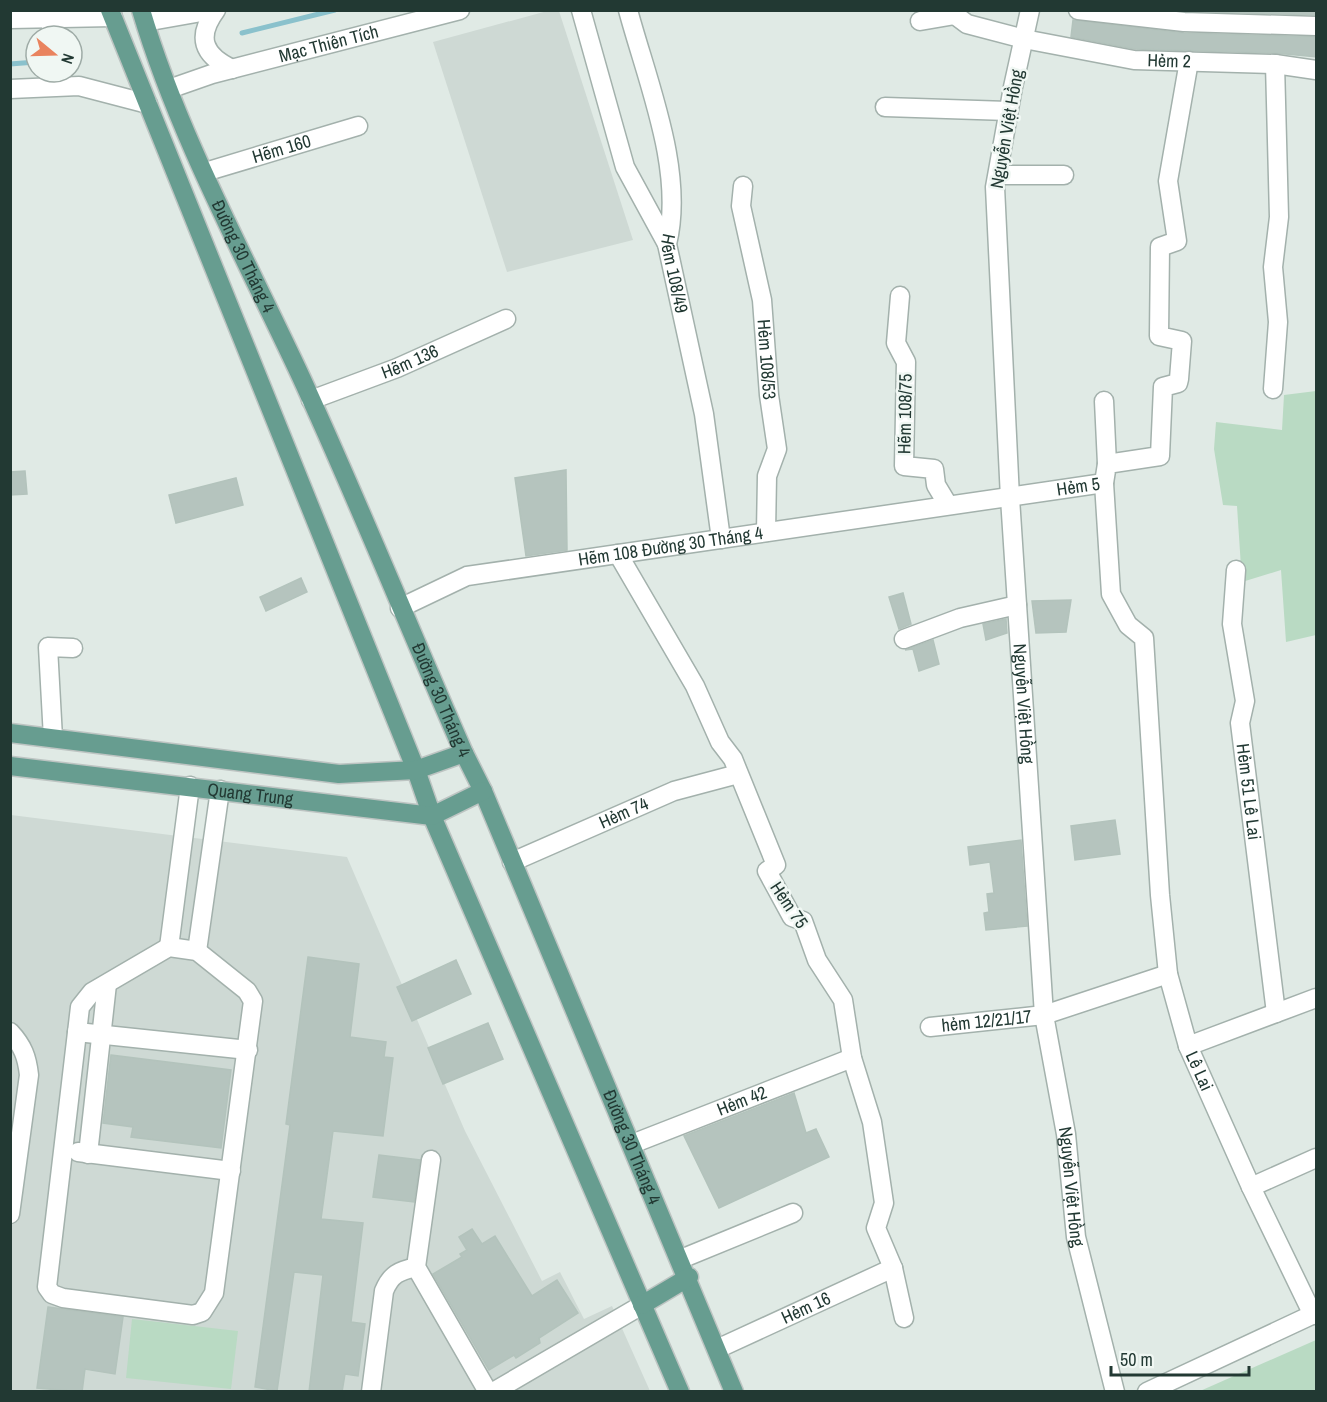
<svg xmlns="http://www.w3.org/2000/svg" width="1327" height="1402" viewBox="0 0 1327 1402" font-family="'Archivo Narrow',sans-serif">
  <rect width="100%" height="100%" fill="#e0eae5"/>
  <g fill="#ced9d4">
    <polygon points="551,10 559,11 633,240 507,272 433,42"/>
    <polygon points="11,815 347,857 465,1131 542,1281 560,1272 584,1319 612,1306 650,1391 11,1392"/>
  </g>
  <g fill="#b9dac3">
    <polygon points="1316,391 1316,635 1286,642 1281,570 1242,582 1237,506 1223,505 1214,449 1216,422 1282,430 1284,395"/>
    <polygon points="132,1319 238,1331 231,1389 126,1378"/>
    <polygon points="1316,1340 1316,1391 1200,1391"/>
  </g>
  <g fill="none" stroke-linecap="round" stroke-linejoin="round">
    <g stroke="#8ac1cc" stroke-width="5">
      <polyline points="242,33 335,10"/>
      <polyline points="10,64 36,62"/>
    </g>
  </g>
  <g fill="#b5c4be" stroke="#b3c3bc" stroke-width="1.5">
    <polygon points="1182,10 1317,10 1317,15 1185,11"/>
    <polygon points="1073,20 1184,33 1317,37 1317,57 1275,53 1135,49 1071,37"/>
    <polygon points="566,470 567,550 526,556 515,478"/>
    <polygon points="25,471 27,494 10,495 10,472"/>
    <polygon points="236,478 243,505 176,523 169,495"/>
    <polygon points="301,578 307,592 266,611 260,597"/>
    <polygon points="903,593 911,624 899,629 889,597"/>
    <polygon points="1071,600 1066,632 1036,633 1032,601"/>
    <polygon points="1006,619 1007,633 986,640 983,624"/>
    <polygon points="933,640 939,664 919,671 913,649 905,650"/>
    <polygon points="1115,820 1120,854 1075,860 1071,826"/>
    <polygon points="1021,840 1027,926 986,930 984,913 989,912 987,894 994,893 990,862 970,865 968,847"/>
    <polygon points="308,957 359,964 350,1037 386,1042 384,1057 393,1058 383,1136 333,1131 321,1219 363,1223 351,1322 365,1324 358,1376 345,1374 342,1392 309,1392 323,1275 294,1272 277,1391 255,1387 290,1125 286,1124"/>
    <polygon points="456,960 471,994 412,1021 397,987"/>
    <polygon points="488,1023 503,1059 443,1084 428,1048"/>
    <polygon points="111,1055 231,1070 221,1148 131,1137 133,1127 103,1123"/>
    <polygon points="794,1093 806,1133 816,1129 829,1157 719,1208 684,1136"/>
    <polygon points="379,1155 420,1160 414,1202 373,1197"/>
    <polygon points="472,1229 482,1244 495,1236 532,1296 557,1280 578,1313 539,1338 540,1343 516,1358 514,1355 489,1370 433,1274 462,1257 460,1254 467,1250 459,1237"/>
    <polygon points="48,1307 123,1317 115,1374 85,1369 82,1392 37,1388"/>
  </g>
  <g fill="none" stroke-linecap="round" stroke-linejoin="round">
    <defs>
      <g id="minor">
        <path d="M 216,10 C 196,37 203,55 232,69"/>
        <polyline points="581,10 625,167 667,244"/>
        <path id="s1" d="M 628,10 C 647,81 685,171 667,244 L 704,414 L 721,539"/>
        <path id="s2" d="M 955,10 L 955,15 L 967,24 L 1024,39 L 1134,60 L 1275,64 L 1316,70"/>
        <path id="s3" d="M 1030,10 L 1013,87 L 995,187 L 1010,498 L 1044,1015 L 1066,1134 L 1076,1237 L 1115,1392"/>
        <polyline points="1078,10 1184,22 1316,26"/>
        <polyline points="10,19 113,17"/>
        <polyline points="48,19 56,36"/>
        <polyline points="920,21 955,15"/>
        <polyline points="145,22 213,10"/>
        <path id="s4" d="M 1189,61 L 1168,181 L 1177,241 L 1160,247 L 1159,336 L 1182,341 L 1179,379 L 1178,383 L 1163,387 L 1160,456 L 1107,464 L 1104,483 L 1111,594 L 1128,625 L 1144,638 L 1160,895 L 1168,974 L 1188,1046 L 1251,1187 L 1313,1315"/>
        <polyline points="10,89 79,86 148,104"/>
        <path id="s5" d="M 169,89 L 212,74 L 460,10"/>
        <polyline points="885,107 1008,111"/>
        <path id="s6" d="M 205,172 L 358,126"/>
        <polyline points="998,175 1064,175"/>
        <path id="s7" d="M 743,186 L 741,206 L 762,300 L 769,395 L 777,449 L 767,476 L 766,532"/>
        <polyline points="900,296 896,343 906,362 904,466 934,469 936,485 948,505"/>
        <polyline points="1273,389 1278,322 1273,267 1279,217 1275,64"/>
        <path id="s8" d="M 311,400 L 397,368 L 506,319"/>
        <polyline points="1104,401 1107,464"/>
        <polyline points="618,554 695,686 720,742 733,759 776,865 767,871 792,917 803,921 817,960 843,1000 852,1058 872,1122 884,1203 876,1228 893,1268 904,1318"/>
        <path id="s9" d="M 1236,570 L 1232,624 L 1245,701 L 1240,723 L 1276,1013"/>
        <path id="s10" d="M 400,608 L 467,576 L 1104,483"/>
        <polyline points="904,639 960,618 1017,605"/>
        <polyline points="53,738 48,647 73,648"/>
        <path id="s11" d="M 512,862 L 674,791 L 738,774"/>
        <polygon points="169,947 197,951 247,991 253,1001 214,1293 202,1312 193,1315 63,1298 52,1294 47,1287 80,1007 92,992"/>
        <polyline points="169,947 190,786"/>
        <polyline points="197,951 220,790"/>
        <path id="s12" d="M 930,1027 L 1044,1015 L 1168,974"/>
        <path d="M 10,1032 C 23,1046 27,1057 29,1075 L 10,1214"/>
        <polyline points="77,1032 248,1050"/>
        <polyline points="1188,1046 1316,998"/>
        <path id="s13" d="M 632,1144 L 852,1058"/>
        <polyline points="78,1152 231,1171"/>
        <polyline points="88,1154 107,984"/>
        <polyline points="431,1160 416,1267 488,1392"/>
        <polyline points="1251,1187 1316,1158"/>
        <polyline points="681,1259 793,1213"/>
        <path id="s14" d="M 717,1349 L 893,1268"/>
        <path d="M 371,1392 L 384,1291 C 391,1274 399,1271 416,1267"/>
        <polyline points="493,1392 642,1305"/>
        <polyline points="1147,1392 1316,1313"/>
      </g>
      <g id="major">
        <polyline points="110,10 416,770 432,816 680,1392"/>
        <path id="s15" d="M 141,10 C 178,135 246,259 301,377 C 358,501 409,628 464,753 L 483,791 L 734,1392"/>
        <polyline points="10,733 339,774 416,770 464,753"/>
        <path id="s16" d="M 10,766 L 432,816 L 483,791"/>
        <polyline points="642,1305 689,1277"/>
      </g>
    </defs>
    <use href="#minor" stroke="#a3b1ac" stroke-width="21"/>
    <use href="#major" stroke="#bdc4c2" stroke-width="21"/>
    <use href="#minor" stroke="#fff" stroke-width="18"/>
    <use href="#major" stroke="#679d90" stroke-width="18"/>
  </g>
  <g text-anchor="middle" stroke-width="5" stroke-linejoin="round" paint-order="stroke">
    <g font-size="18" fill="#223933" stroke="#f0f7f3">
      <text dy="6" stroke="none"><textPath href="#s5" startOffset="166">Mạc Thiên Tích</textPath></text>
      <text dy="6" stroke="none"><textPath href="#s2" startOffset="226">Hẻm 2</textPath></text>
      <text transform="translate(1007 129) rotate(-80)" y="6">Nguyễn Việt Hồng</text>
      <text dy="6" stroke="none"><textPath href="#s6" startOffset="80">Hẽm 160</textPath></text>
      <text dy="6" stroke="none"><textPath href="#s15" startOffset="267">Đường 30 Tháng 4</textPath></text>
      <text dy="6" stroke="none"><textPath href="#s1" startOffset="270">Hẽm 108/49</textPath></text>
      <text dy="6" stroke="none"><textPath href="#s7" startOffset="176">Hẻm 108/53</textPath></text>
      <text dy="6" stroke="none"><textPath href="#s8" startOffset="106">Hẽm 136</textPath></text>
      <text transform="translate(905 414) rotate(-89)" y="6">Hẽm 108/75</text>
      <text dy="6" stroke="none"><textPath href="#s10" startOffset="692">Hẻm 5</textPath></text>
      <text dy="6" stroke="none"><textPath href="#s10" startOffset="280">Hẽm 108 Đường 30 Tháng 4</textPath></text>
      <text dy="6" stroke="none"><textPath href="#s15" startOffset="753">Đường 30 Tháng 4</textPath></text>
      <text dy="6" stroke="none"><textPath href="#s3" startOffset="698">Nguyễn Việt Hồng</textPath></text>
      <text dy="6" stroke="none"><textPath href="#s9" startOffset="224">Hẻm 51 Lê Lai</textPath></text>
      <text dy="6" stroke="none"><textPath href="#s16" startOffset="242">Quang Trung</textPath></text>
      <text dy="6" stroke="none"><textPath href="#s11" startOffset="122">Hẻm 74</textPath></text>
      <text transform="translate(789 905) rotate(56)" y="6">Hẻm 75</text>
      <text dy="6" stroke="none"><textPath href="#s12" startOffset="57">hẻm 12/21/17</textPath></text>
      <text dy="6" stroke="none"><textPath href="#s4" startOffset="1119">Lê Lai</textPath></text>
      <text dy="6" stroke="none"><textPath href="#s13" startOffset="118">Hẻm 42</textPath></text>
      <text dy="6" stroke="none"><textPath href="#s15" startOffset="1239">Đường 30 Tháng 4</textPath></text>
      <text dy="6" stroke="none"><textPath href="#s3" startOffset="1184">Nguyễn Việt Hồng</textPath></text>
      <text dy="6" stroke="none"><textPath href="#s14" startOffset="98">Hẻm 16</textPath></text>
    </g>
  </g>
  <rect width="1327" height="1402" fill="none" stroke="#223933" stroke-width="24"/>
  <g transform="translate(54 54) rotate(109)"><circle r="28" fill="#f0f7f3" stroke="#9eaba6" stroke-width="1.5"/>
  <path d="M0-4.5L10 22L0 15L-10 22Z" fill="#e9835e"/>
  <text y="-9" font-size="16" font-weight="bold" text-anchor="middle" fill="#223933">N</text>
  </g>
  <path d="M1111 1366v9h138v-9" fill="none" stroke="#223933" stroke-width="3"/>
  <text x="1120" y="1366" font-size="18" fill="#223933" stroke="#f0f7f3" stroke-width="4.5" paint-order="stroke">50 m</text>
</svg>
